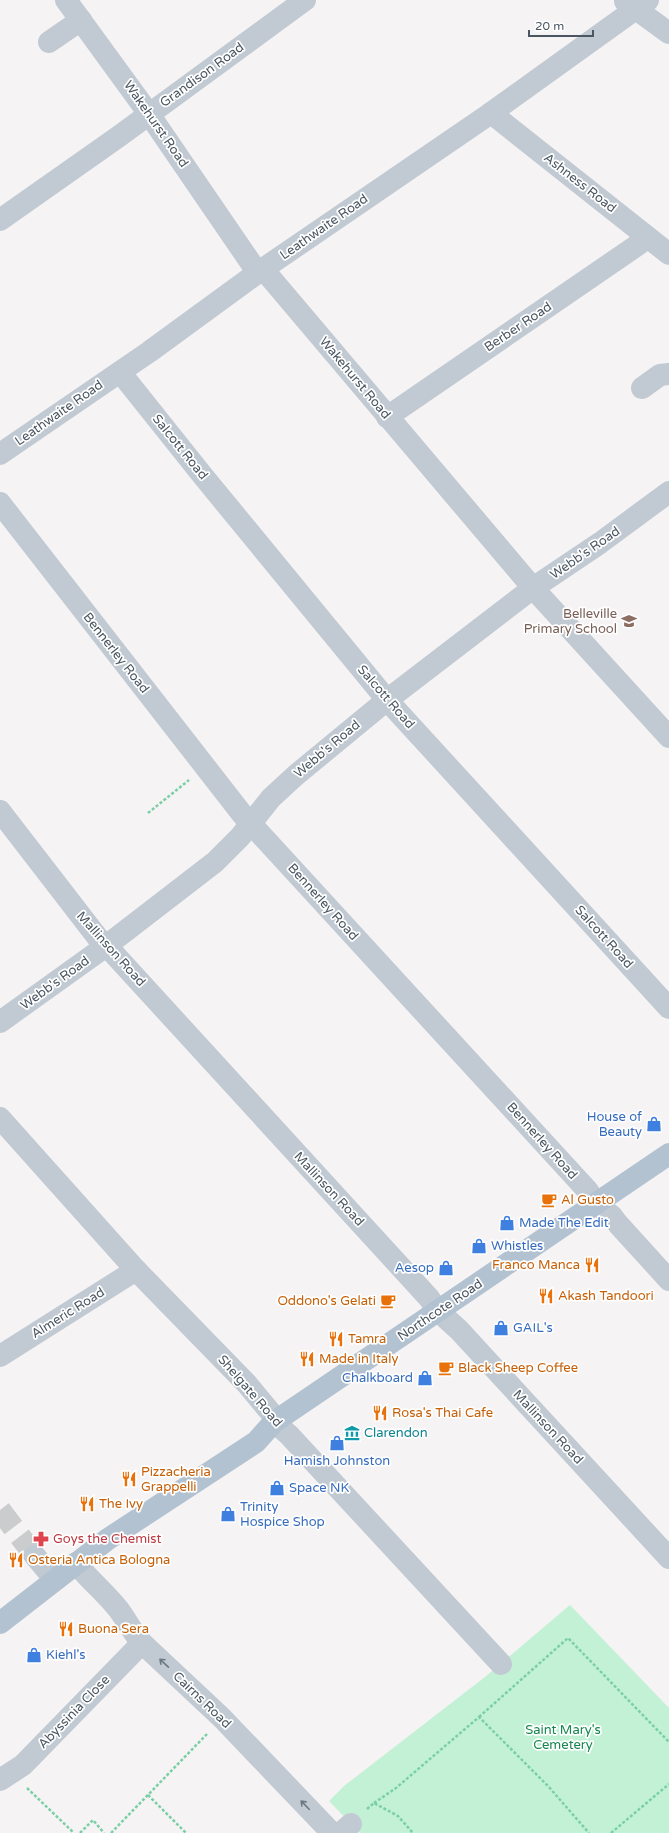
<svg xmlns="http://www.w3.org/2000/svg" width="669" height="1833" font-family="'Varela Round',sans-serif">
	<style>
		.green { fill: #c3f1d5 }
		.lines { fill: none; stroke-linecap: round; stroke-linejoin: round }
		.minor-tunnel { stroke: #caccce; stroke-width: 22; stroke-dasharray: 22 11; stroke-linecap: butt }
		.path { stroke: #7ad0a6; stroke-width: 2.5; stroke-dasharray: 3 2; stroke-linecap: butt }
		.minor { stroke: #c1cad2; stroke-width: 22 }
		.major { stroke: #b3c2d1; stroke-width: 22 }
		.oneway { stroke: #6e7983 }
		.labels { text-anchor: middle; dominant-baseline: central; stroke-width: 3.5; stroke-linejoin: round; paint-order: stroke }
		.street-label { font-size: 13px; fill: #4a5661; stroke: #fff }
		.education-label { font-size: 13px; fill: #785e54; stroke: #fff; text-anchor: end }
		.shop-label { font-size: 13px; fill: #366cbe; stroke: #fff; text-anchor: start }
		.food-label { font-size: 13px; fill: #c56008; stroke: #fff; text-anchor: start }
		.culture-label { font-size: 13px; fill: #0d838f; stroke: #fff; text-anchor: start }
		.health-label { font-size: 13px; fill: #be3a42; stroke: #fff; text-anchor: start }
		.park-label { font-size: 13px; fill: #17864f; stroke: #fff }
	</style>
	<rect width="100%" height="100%" fill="#f5f3f3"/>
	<polygon class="green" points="570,1605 669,1708 669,1833 360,1833 329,1801 344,1786 485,1677"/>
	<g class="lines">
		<polyline class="minor-tunnel" points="0,1510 35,1556"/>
		<g class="path">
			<polyline points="148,813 189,780"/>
			<polyline points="479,1717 568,1638 669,1742"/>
			<polyline points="27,1788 74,1833"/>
			<polyline points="148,1795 186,1833"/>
			<polyline points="374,1803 396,1788 479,1717 548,1786 589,1833"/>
			<polyline points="367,1809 374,1803 398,1816 413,1833"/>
			<polyline points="80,1833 93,1820 104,1833"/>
			<polyline points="111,1833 207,1734"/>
			<polyline points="611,1833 669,1784"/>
		</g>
		<g class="minor">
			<polyline points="66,0 149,114 253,266 269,276 533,588 669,737"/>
			<polyline points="625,1 669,33"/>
			<polyline points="49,42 81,20"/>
			<polyline points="491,113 669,254"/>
			<polyline points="0,220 118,137 305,0"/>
			<polyline points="120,372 203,476 387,700 669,1008"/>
			<polyline points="642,388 660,375 669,374"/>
			<polyline points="387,417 639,244 646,236"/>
			<polyline points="0,454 149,352 260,271 491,113 648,0"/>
			<polyline points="0,503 242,814 588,1191 596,1204 612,1216 618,1224 669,1280"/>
			<polyline points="0,811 98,938 115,955 429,1298 438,1311 459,1330 669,1558"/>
			<polyline points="0,1022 106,946 215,862 240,837 271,798 296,775 387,700 533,588 600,543 669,492"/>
			<polyline points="0,1118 136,1270 247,1384 271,1413 274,1422 289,1435 501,1664"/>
			<polyline points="0,1356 136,1270"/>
			<polyline points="35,1556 55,1580"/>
			<path d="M76,1563C89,1580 106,1593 119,1610C127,1621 133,1633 142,1643L222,1718L332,1833"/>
			<polyline points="0,1780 23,1765 142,1643"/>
			<polyline points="341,1833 351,1824"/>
		</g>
		<polyline class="major" points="0,1623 108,1539 256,1442 274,1422 669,1154"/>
	</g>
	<defs><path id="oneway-shaft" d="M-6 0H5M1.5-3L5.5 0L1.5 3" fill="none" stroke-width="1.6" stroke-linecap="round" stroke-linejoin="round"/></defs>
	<g class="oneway">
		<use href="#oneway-shaft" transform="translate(164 1663) rotate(-137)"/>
		<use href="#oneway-shaft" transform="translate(305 1805) rotate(-134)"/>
	</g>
	<defs>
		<symbol id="school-bare" viewBox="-9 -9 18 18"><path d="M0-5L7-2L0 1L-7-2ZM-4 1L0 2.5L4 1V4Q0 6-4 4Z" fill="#8d6e63" stroke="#fff" stroke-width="2.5" paint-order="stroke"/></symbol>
		<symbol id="shop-bare" viewBox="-9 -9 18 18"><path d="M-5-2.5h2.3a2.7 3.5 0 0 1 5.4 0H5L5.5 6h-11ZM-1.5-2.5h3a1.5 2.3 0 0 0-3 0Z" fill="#3f7fe0" stroke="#fff" stroke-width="2.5" paint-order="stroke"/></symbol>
		<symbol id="cafe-bare" viewBox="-9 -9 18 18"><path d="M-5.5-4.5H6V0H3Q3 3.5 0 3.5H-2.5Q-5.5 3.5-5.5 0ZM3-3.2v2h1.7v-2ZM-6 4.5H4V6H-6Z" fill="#e8710a" stroke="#fff" stroke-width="2.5" paint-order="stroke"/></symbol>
		<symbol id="restaurant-bare" viewBox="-9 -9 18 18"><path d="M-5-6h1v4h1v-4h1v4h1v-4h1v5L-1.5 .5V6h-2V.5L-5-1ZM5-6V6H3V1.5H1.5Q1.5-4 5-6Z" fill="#e8710a" stroke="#fff" stroke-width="2.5" paint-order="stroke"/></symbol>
		<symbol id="museum-bare" viewBox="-9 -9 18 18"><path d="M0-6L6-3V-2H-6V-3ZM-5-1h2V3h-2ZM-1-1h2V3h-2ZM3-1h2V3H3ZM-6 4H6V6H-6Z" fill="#0f9aa8" stroke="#fff" stroke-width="2.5" paint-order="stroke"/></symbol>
		<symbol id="pharmacy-bare" viewBox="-9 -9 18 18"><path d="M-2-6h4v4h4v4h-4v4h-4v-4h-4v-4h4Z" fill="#e0444e" stroke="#fff" stroke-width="2.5" paint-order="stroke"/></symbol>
	</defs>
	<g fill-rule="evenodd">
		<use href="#school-bare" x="618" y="610" width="22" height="22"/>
		<use href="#shop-bare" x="643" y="1113" width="22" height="22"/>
		<use href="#cafe-bare" x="538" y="1189" width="22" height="22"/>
		<use href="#shop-bare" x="496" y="1212" width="22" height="22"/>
		<use href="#shop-bare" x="468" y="1235" width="22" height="22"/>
		<use href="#restaurant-bare" x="581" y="1254" width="22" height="22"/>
		<use href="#shop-bare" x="435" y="1257" width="22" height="22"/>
		<use href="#restaurant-bare" x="535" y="1285" width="22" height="22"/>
		<use href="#cafe-bare" x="377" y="1290" width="22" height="22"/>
		<use href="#shop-bare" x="490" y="1317" width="22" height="22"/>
		<use href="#restaurant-bare" x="325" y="1328" width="22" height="22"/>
		<use href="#restaurant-bare" x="296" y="1348" width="22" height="22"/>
		<use href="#cafe-bare" x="435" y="1357" width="22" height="22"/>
		<use href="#shop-bare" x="414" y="1367" width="22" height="22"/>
		<use href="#restaurant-bare" x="369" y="1402" width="22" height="22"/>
		<use href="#museum-bare" x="341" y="1422" width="22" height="22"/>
		<use href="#shop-bare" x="326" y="1432" width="22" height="22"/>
		<use href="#restaurant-bare" x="118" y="1468" width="22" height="22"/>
		<use href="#shop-bare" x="266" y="1477" width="22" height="22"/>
		<use href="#restaurant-bare" x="76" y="1493" width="22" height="22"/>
		<use href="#shop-bare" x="217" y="1503" width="22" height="22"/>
		<use href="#pharmacy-bare" x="30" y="1528" width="22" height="22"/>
		<use href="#restaurant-bare" x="5" y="1549" width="22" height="22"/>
		<use href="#restaurant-bare" x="55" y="1618" width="22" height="22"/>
		<use href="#shop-bare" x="23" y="1644" width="22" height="22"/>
	</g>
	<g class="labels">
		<g class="street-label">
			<text transform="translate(202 75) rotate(-36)">Grandison Road</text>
			<text transform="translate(156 124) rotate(55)">Wakehurst Road</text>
			<text transform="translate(580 183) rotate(38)">Ashness Road</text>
			<text transform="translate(324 227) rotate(-35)">Leathwaite Road</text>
			<text transform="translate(518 327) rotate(-34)">Berber Road</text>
			<text transform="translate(355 378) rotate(50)">Wakehurst Road</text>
			<text transform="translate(59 413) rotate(-35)">Leathwaite Road</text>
			<text transform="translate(180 447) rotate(51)">Salcott Road</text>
			<text transform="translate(585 553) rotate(-35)">Webb's Road</text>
			<text transform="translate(116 653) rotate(52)">Bennerley Road</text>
			<text transform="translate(386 697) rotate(49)">Salcott Road</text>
			<text transform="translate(327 749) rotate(-40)">Webb's Road</text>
			<text transform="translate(323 902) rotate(48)">Bennerley Road</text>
			<text transform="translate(604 937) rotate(48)">Salcott Road</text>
			<text transform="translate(111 949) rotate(48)">Mallinson Road</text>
			<text transform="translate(55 983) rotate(-36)">Webb's Road</text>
			<text transform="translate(542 1141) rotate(48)">Bennerley Road</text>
			<text transform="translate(329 1189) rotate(47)">Mallinson Road</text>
			<text transform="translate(440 1310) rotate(-34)">Northcote Road</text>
			<text transform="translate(68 1313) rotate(-32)">Almeric Road</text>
			<text transform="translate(250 1391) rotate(49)">Shelgate Road</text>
			<text transform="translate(548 1427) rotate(47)">Mallinson Road</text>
			<text transform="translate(202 1700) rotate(44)">Cairns Road</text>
			<text transform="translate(74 1712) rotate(-46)">Abyssinia Close</text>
		</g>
		<g class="education-label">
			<text x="617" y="614">Belleville<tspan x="617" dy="15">Primary School</tspan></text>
		</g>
		<g class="shop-label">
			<text x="642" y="1117" text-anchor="end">House of<tspan x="642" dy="15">Beauty</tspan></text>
			<text x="519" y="1223">Made The Edit</text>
			<text x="491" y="1246">Whistles</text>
			<text x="434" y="1268" text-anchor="end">Aesop</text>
			<text x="513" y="1328">GAIL's</text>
			<text x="413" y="1378" text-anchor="end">Chalkboard</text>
			<text x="337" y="1461" text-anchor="middle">Hamish Johnston</text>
			<text x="289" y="1488">Space NK</text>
			<text x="240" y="1507">Trinity<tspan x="240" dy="15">Hospice Shop</tspan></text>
			<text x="46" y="1655">Kiehl's</text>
		</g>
		<g class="food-label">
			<text x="561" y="1200">Al Gusto</text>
			<text x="580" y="1265" text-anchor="end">Franco Manca</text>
			<text x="558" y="1296">Akash Tandoori</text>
			<text x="376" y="1301" text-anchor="end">Oddono's Gelati</text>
			<text x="348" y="1339">Tamra</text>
			<text x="319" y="1359">Made in Italy</text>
			<text x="458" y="1368">Black Sheep Coffee</text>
			<text x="392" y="1413">Rosa's Thai Cafe</text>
			<text x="141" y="1472">Pizzacheria<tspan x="141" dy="15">Grappelli</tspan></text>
			<text x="99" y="1504">The Ivy</text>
			<text x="28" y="1560">Osteria Antica Bologna</text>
			<text x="78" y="1629">Buona Sera</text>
		</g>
		<g class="culture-label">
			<text x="364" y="1433">Clarendon</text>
		</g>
		<g class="health-label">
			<text x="53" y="1539">Goys the Chemist</text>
		</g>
		<g class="park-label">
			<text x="563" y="1730">Saint Mary's<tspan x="563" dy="15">Cemetery</tspan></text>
		</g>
	</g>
	<path d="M529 30v6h64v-6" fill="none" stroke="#4a5661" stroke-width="2"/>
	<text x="535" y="30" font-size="12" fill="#4a5661" stroke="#ffffff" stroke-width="3" paint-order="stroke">20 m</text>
</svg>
